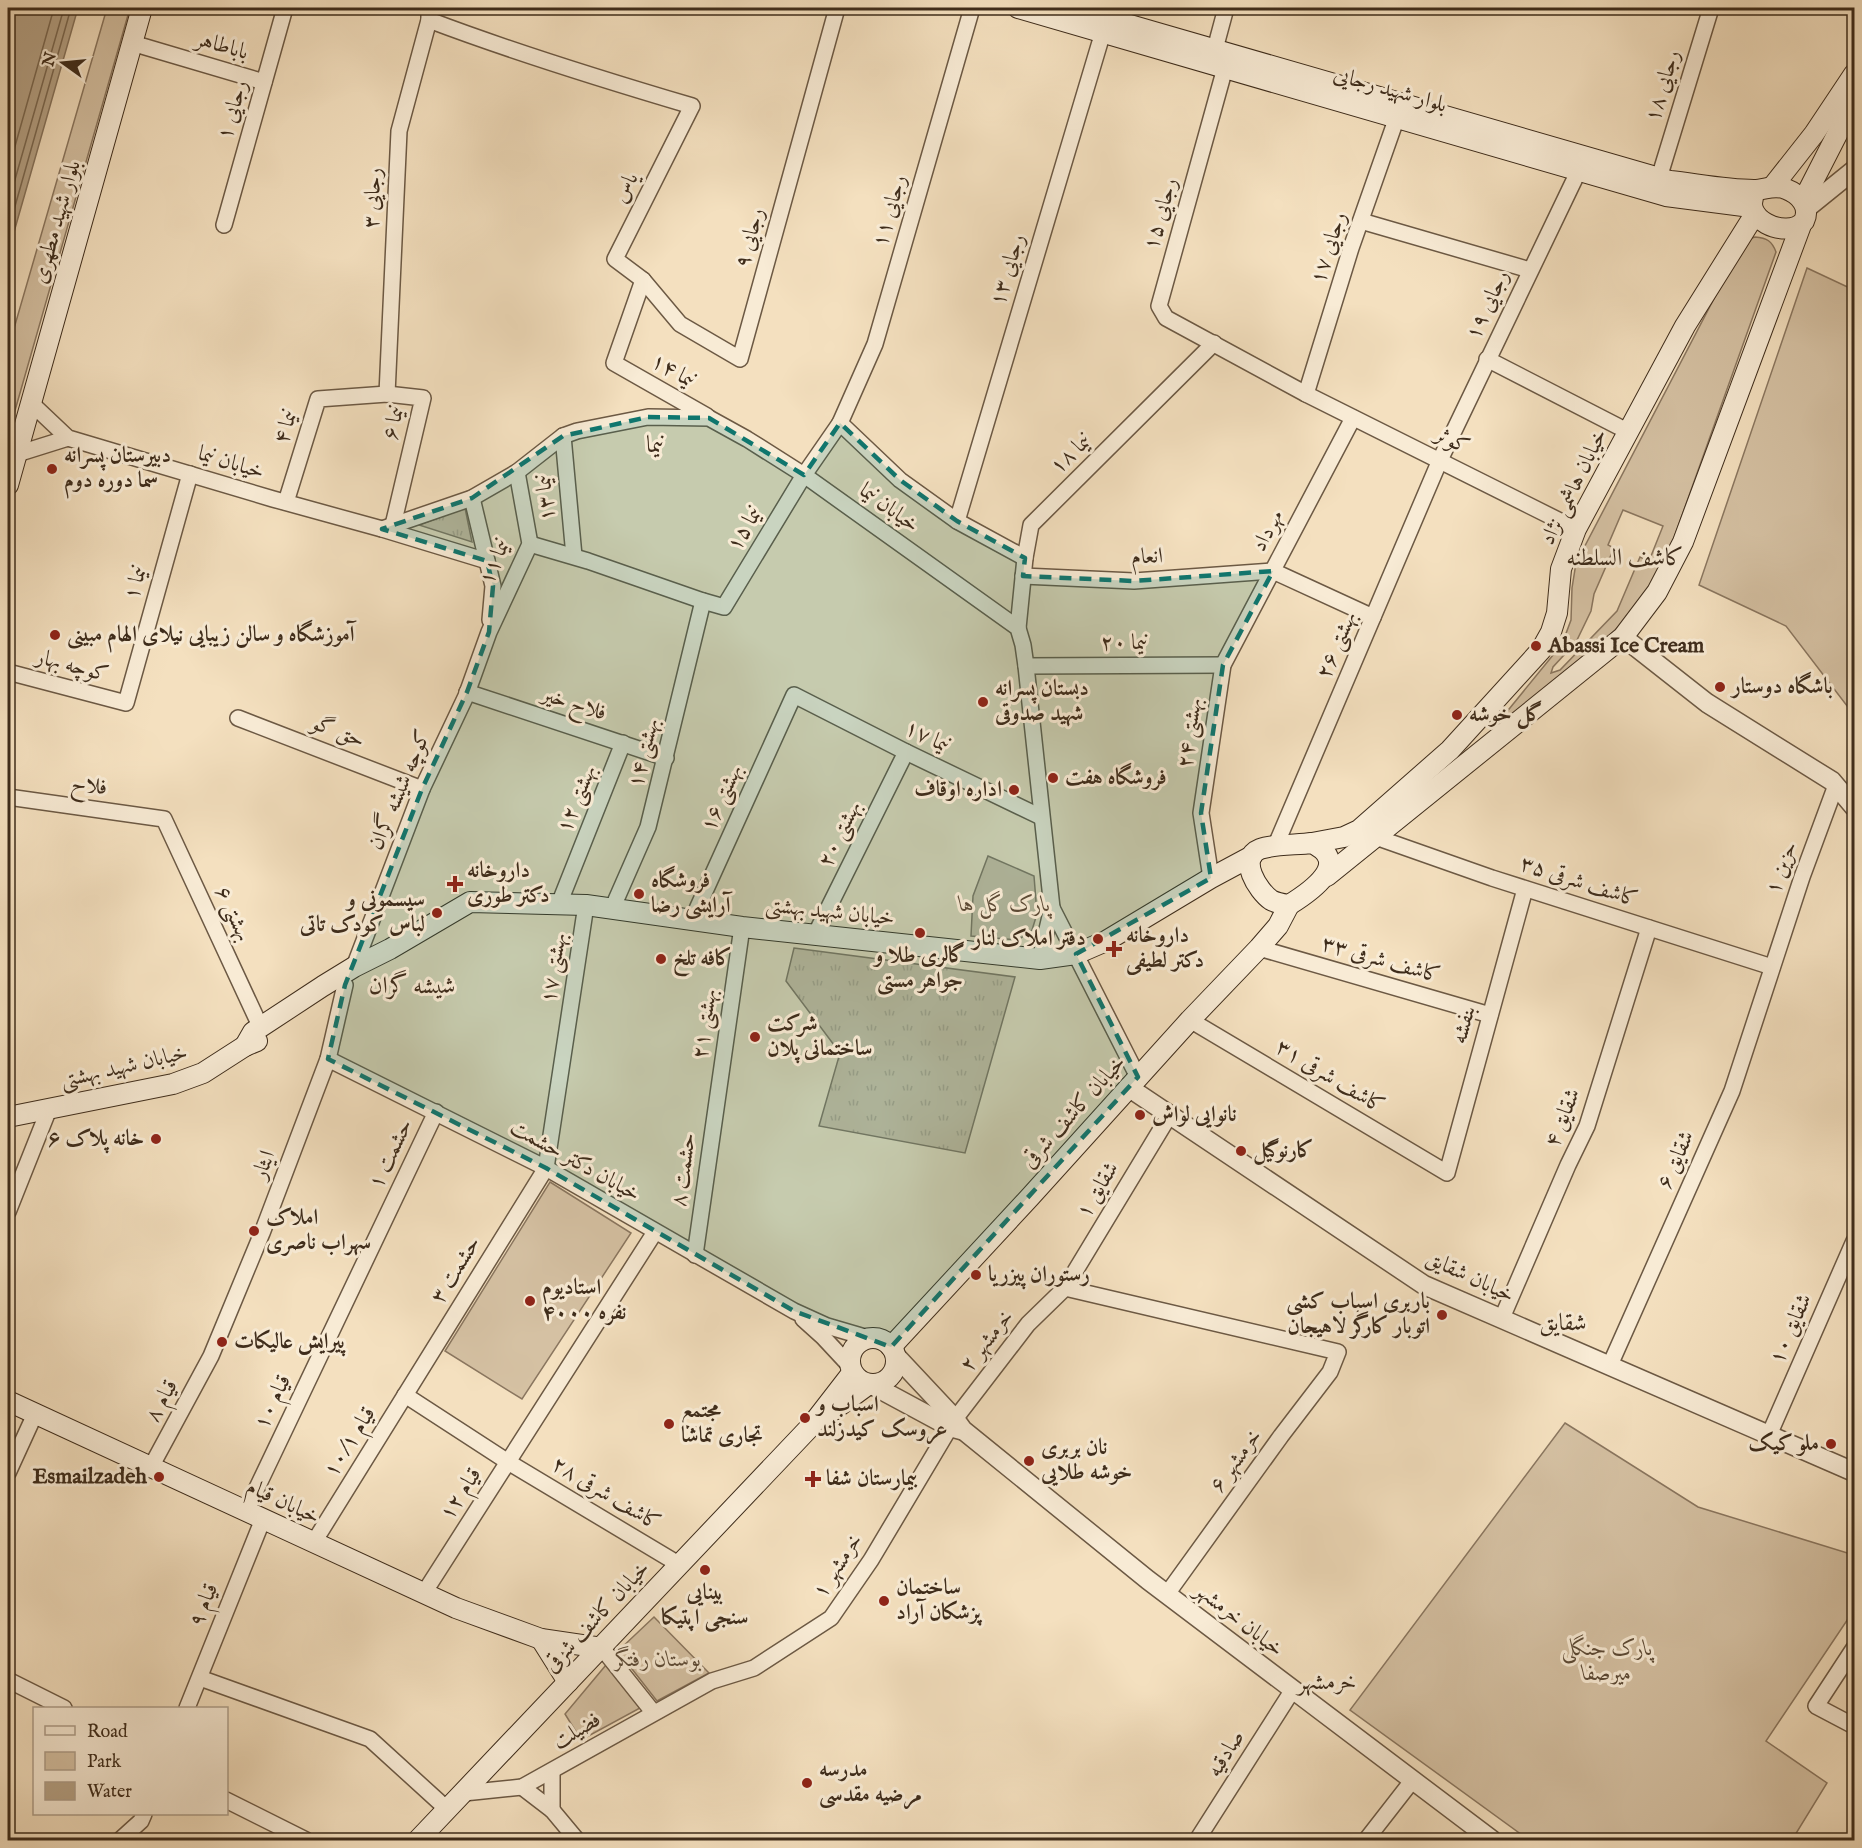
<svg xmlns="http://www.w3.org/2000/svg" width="1862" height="1848" font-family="'IM FELL English',Amiri,serif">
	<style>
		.grass { fill: url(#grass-tufts); stroke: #8a765f; stroke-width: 1.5 }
		.green { fill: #d5c1a3; stroke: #8a765f; stroke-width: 1.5; fill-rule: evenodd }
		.water { fill: #b6a387; stroke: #86735c; stroke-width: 1.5 }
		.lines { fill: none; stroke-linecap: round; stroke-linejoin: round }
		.shore { stroke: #7a6851; stroke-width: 1.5 }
		.minor-casing { stroke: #6c5944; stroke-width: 18 }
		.tertiary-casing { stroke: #6c5944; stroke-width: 21 }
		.secondary-casing { stroke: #3e2c1b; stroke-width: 22 }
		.minor { stroke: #f8ebd5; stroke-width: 15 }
		.tertiary { stroke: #f8ebd5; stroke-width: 18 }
		.secondary { stroke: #f8ebd5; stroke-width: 20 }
		.marked { fill: #0f766e; fill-opacity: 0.2; stroke: #0f766e; stroke-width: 4.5; stroke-dasharray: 12 8; stroke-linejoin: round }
		.poi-dot { fill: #8f2418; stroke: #f8ebd5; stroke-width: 2 }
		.labels { text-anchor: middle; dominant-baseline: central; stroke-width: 6; stroke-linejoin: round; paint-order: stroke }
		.street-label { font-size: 22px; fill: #3e2c1b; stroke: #f8ebd5 }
		.poi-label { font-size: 22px; font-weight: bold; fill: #3e2c1b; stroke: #f8ebd5; text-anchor: start }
		.park-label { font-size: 22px; font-style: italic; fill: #5c4a36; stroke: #f8ebd5 }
		.neighbourhood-label { font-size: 24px; fill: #3e2c1b; stroke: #f8ebd5 }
	</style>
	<defs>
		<pattern id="grass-tufts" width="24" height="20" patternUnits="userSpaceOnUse" patternTransform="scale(1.5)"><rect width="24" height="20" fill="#d5c1a3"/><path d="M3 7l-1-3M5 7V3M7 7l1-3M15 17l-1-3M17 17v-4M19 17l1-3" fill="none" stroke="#b8a68c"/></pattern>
	</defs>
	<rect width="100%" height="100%" fill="#f4e0bf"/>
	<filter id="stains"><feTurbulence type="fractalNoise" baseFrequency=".00333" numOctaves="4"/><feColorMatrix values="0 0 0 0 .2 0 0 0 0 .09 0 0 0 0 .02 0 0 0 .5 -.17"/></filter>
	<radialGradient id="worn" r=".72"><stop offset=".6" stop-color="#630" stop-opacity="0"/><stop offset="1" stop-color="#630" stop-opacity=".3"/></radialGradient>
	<g class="grass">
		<polygon points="465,508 472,542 419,525"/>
		<polygon points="794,948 1015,977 965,1153 819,1126 840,1053 786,981"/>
	</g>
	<g class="green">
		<polygon points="107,8 130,8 8,435 8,349"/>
		<path d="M1755,237C1767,238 1772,241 1776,252L1670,549C1665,560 1661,572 1655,582C1621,638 1543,689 1492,730L1562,644L1571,620L1572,588L1576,563L1742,245L1746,240ZM1623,510L1663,526L1649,561L1640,557L1617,611L1560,670L1551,673L1553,667L1576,642L1591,611L1594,594L1614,548L1608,545Z"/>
		<polygon points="1807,268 1854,290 1854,715 1786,626 1699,585"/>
		<polygon points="988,856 1034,876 1037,914 1032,930 1018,940 971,936 973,896"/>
		<polygon points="550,1182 631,1233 522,1399 445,1351"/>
		<polygon points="1565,1423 1698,1507 1854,1555 1854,1610 1766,1741 1827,1783 1792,1840 1529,1840 1350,1710"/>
		<polygon points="654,1617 709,1673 657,1701 618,1651"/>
		<polygon points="606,1665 640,1708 581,1740 565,1714"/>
	</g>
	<polygon class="water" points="8,8 78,8 8,253"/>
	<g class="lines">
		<g class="shore">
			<polyline points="8,171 54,8"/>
			<polyline points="8,204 64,8"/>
			<polyline points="8,231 71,8"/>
		</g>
		<defs>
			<g id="minor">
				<path d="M429,20C516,53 604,80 692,106L615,259L643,280L680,324L740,359L837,8"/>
				<polyline points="132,43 264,82"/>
				<polyline points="1215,49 1226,8"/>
				<polyline points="1225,68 1159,306 1166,318 1306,394 1576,529"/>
				<polyline points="1659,178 1711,8"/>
				<polyline points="1361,221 1530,270"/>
				<polyline points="224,225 285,8"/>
				<polyline points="643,280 614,363 707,416"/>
				<polyline points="1487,359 1627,431"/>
				<polyline points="387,394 399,131 429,20 429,8"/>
				<polyline points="1306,394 1351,248 1397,117"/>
				<polyline points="31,403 68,438 273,499 382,529 487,561"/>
				<polyline points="840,423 900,480 957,521 1025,558"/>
				<polyline points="563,436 574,556"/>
				<polyline points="17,454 68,438"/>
				<polyline points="472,498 493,586 490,620"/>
				<polyline points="286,502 318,399 387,394 423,398 393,525"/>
				<polyline points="957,521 1103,32"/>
				<polyline points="382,529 472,498 517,472 563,436 577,431 648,417 709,418 747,439 804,475 1018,628 1023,645 1026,666 1052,908 1040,959"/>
				<polyline points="530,544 588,561 703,601 724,607 804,475 840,423 875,344 972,8"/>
				<polyline points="1023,576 1134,581 1273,571 1373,617"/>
				<polyline points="1018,628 1025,558 1031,525 1214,343"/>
				<polyline points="1026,666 1223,665"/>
				<polyline points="8,672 126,703 190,474"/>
				<polyline points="467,692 666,758"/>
				<polyline points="238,718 422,789"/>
				<polyline points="8,797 164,819 261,1028"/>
				<polyline points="1367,834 1492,878 1772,967"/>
				<polyline points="1275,847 1440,460 1579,170"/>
				<polyline points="1211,878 1201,813 1223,665 1353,418"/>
				<polyline points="559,904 623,743"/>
				<polyline points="1052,908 1138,1077"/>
				<polyline points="612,909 648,827 703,601"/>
				<polyline points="692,920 794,695 906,752 1041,817"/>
				<polyline points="815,935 906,752"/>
				<polyline points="1259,948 1490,1015"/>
				<polyline points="354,967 422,789 466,696 489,632 530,544 517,472"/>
				<polyline points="1190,1020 1447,1173 1525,889"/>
				<polyline points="328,1059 546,1168 794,1311 827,1326 868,1338"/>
				<polyline points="8,1212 49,1109"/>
				<polyline points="695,1255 742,927"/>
				<polyline points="1065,1288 1338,1352 1330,1372 1281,1436 1167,1594"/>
				<polyline points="1502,1318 1568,1165 1587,1126 1649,928"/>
				<polyline points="803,1319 823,1337 850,1366"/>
				<polyline points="1610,1365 1732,1091 1802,877 1836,785"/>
				<polyline points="405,1395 508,1462 680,1565"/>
				<polyline points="1769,1435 1854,1241"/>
				<polyline points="151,1467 211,1356 262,1233 328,1059 345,985"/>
				<polyline points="8,1473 35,1414"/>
				<polyline points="246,1511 436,1112"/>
				<polyline points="314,1542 546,1168 586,905"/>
				<polyline points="424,1593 655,1232"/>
				<polyline points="602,1648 653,1712"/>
				<polyline points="1854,1648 1816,1706 1854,1726"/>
				<polyline points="200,1678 370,1739 448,1810"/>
				<polyline points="8,1680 64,1708"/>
				<polyline points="187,1708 263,1519"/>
				<polyline points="552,1772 552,1810"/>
				<polyline points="522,1787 552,1810 577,1840"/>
				<polyline points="464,1793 522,1787 712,1681 754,1668 831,1618 871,1560 955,1419 1028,1324 1065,1288 1169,1116"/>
				<polyline points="226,1800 306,1840"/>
				<polyline points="120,1840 141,1821 144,1814"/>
				<polyline points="1197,1840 1292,1691"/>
				<polyline points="1366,1840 1412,1781"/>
			</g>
			<g id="tertiary">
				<polyline points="1807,208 1854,170"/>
				<polyline points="1623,637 1707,703 1832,781 1854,807"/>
				<polyline points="1128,1087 1424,1285 1854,1472"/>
				<polyline points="895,1355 955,1419 963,1430 1148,1580 1492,1840"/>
				<polyline points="872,1385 950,1427 961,1430"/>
			</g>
			<g id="secondary">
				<polyline points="1018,8 1666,196 1751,207"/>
				<path d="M1071,8L1670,181C1697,184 1726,190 1754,190C1765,190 1774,184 1786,189C1799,194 1811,206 1804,221C1787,241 1736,218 1757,190"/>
				<polyline points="1773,186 1814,134 1854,74"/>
				<polyline points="1803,201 1847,115 1854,94"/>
				<polyline points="8,485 142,8"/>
				<polyline points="1312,843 1344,837 1359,830 1450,750 1541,650 1551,632 1557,613 1561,569 1576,529 1685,326 1755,214"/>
				<path d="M1312,843C1353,863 1310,892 1289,905C1283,904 1276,903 1271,900C1258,891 1237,858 1260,849C1273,844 1297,845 1312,843Z"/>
				<polyline points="1327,876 1623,637 1657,592 1683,542 1801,225"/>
				<polyline points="245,1046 253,1032 323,986 354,967 390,949 470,902 586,905 742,927 1040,959 1076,954 1106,941 1211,878 1252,856"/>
				<polyline points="8,1117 173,1084 203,1073 245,1046 257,1041"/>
				<circle cx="873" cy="1361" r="23"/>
				<polyline points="891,1347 1030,1197 1190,1020 1259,948 1278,926 1289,905"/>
				<polyline points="8,1401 456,1608 541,1639 602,1648"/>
				<polyline points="828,1414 869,1384"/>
				<polyline points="541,1639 568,1682"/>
				<polyline points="418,1840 811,1426 852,1373"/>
			</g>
		</defs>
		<use href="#minor" class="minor-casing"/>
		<use href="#tertiary" class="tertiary-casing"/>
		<use href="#secondary" class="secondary-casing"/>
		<use href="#minor" class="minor"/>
		<use href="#tertiary" class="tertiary"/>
		<use href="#secondary" class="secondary"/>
	</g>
	<path class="marked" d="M648,417L709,418L804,475L840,423L900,480L957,521L1025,558L1023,576L1134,581L1273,571L1223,665L1201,813L1211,878L1076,954L1138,1077L891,1347L794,1311L546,1168L328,1059L345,985L422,789L467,692L489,632L493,586L487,561L382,529L472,498L563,436Z"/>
	<g class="poi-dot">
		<circle cx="52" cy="469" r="6"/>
		<circle cx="55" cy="635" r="6"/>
		<circle cx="1536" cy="646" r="6"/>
		<circle cx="1720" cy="687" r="6"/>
		<circle cx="983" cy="702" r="6"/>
		<circle cx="1457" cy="715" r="6"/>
		<circle cx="1053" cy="778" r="6"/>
		<circle cx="1014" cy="790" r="6"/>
		<path d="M452 875h6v6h6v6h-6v6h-6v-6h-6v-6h6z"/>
		<circle cx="639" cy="894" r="6"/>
		<circle cx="437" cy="913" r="6"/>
		<circle cx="920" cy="933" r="6"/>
		<circle cx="1098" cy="939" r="6"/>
		<path d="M1111 940h6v6h6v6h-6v6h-6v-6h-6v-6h6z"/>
		<circle cx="661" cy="959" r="6"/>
		<circle cx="755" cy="1037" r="6"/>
		<circle cx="1140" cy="1115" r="6"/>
		<circle cx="156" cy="1139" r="6"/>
		<circle cx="1241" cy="1151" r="6"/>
		<circle cx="254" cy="1231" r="6"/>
		<circle cx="976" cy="1275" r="6"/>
		<circle cx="530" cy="1301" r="6"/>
		<circle cx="1442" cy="1315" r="6"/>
		<circle cx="222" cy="1342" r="6"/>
		<circle cx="805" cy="1418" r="6"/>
		<circle cx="669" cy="1424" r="6"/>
		<circle cx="1831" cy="1444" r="6"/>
		<circle cx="1029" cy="1461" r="6"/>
		<circle cx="159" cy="1477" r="6"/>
		<path d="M810 1470h6v6h6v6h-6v6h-6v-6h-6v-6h6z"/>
		<circle cx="705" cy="1570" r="6"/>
		<circle cx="884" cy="1601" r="6"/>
		<circle cx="807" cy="1783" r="6"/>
	</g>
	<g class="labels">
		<g class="street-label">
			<text transform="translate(222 46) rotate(16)">باباطاهر</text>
			<text transform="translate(1663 86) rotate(-73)">رجایی ۱۸</text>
			<text transform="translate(1390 90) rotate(16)">بلوار شهید رجایی</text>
			<text transform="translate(233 110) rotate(-74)">رجایی ۱</text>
			<text transform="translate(626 188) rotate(-63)">یاس</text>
			<text transform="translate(373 198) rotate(-87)">رجایی ۳</text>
			<text transform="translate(890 211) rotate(-74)">رجایی ۱۱</text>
			<text transform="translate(1161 214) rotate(-74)">رجایی ۱۵</text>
			<text transform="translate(57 222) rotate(-74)">بلوار شهید مطهری</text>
			<text transform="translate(750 238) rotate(-75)">رجایی ۹</text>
			<text transform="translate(1329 248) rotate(-72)">رجایی ۱۷</text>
			<text transform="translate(1008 270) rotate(-73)">رجایی ۱۳</text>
			<text transform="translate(1488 305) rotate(-65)">رجایی ۱۹</text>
			<text transform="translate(673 371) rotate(30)">نیما ۱۴</text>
			<text transform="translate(394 423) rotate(-77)">نیما ۶</text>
			<text transform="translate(286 427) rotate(-73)">نیما ۴</text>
			<text transform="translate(1452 441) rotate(26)">کوثر</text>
			<text transform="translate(1071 454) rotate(-43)">نیما ۱۸</text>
			<text transform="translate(231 463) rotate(17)">خیابان نیما</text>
			<text transform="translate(1574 487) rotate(-64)">خیابان هاشمی نژاد</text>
			<text transform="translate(546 498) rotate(-95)">نیما ۱۳</text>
			<text transform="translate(889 508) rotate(36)">خیابان نیما</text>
			<text transform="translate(745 529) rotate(-59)">نیما ۱۵</text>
			<text transform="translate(1268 531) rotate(-62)">مهرداد</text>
			<text transform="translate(1147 557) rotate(-3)">انعام</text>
			<text transform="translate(495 562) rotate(-67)">نیما ۱۱</text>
			<text transform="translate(136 583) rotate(-74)">نیما ۱</text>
			<text x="1124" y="643">نیما ۲۰</text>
			<text transform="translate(1337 645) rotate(-67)">بهشتی ۲۶</text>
			<text transform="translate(72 666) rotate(15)">کوچه بهار</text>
			<text transform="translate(574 704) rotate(18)">فلاح خیر</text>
			<text transform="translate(338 732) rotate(21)">حق گو</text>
			<text transform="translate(1190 733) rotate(-82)">بهشتی ۲۴</text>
			<text transform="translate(927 737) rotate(26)">نیما ۱۷</text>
			<text transform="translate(644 753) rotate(-76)">بهشتی ۱۴</text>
			<text transform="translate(89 786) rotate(8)">فلاح</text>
			<text transform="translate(400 790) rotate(-67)">کوچه شیشه گران</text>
			<text transform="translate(722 798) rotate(-66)">بهشتی ۱۶</text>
			<text transform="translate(577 799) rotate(-68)">بهشتی ۱۲</text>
			<text transform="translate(840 834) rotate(-64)">بهشتی ۲۰</text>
			<text transform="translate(1782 868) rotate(-70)">حزین ۱</text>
			<text transform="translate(1579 882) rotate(18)">کاشف شرقی ۳۵</text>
			<text transform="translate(830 912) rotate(6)">خیابان شهید بهشتی</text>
			<text transform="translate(233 914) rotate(65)">بهشتی ۶</text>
			<text transform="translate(1381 960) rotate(16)">کاشف شرقی ۳۳</text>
			<text transform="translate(554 968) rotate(-81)">بهشتی ۱۷</text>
			<text transform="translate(705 1024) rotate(-82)">بهشتی ۲۱</text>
			<text transform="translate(1464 1025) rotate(-75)">بنفشه</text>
			<text transform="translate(124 1067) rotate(-13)">خیابان شهید بهشتی</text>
			<text transform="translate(1330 1077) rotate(31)">کاشف شرقی ۳۱</text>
			<text transform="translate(1074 1112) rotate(-48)">خیابان کاشف شرقی</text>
			<text transform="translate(1563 1118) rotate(-68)">شقایق ۴</text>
			<text transform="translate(391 1154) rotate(-64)">حشمت ۱</text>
			<text transform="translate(1676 1160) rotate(-66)">شقایق ۶</text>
			<text transform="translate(575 1161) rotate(29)">خیابان دکتر حشمت</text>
			<text transform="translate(264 1165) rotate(-69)">ایثار</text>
			<text transform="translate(684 1170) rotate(-82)">حشمت ۸</text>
			<text transform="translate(1098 1190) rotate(-59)">شقایق ۱</text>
			<text transform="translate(456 1270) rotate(-58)">حشمت ۳</text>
			<text transform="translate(1470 1277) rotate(25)">خیابان شقایق</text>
			<text transform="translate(1791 1329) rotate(-66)">شقایق ۱۰</text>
			<text transform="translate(987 1341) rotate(-52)">خرمشهر ۲</text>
			<text transform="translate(162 1401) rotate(-62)">قیام ۸</text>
			<text transform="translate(273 1402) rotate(-64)">قیام ۱۰</text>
			<text transform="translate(350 1442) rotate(-58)">قیام ۱۰/۱</text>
			<text transform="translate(1236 1461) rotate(-54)">خرمشهر ۶</text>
			<text transform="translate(461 1494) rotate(-57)">قیام ۱۲</text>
			<text transform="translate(606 1494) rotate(31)">کاشف شرقی ۲۸</text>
			<text transform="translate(283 1502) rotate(25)">خیابان قیام</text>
			<text transform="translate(838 1566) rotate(-57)">خرمشهر ۱</text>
			<text transform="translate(204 1605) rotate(-68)">قیام ۹</text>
			<text transform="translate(597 1617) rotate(-47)">خیابان کاشف شرقی</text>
			<text transform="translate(1239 1620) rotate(38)">خیابان خرمشهر</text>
			<text transform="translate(577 1731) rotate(-31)">فضیلت</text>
			<text transform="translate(1226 1754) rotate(-58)">صادقیه</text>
		</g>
		<g class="poi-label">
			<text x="64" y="456">دبیرستان پسرانه<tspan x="64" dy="25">سما دوره دوم</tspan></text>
			<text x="67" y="635">آموزشگاه و سالن زیبایی نیلای الهام مبینی</text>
			<text x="1548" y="646">Abassi Ice Cream</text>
			<text x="1732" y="687">باشگاه دوستار</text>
			<text x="995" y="689">دبستان پسرانه<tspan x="995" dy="25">شهید صدوقی</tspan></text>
			<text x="1469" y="715">گل خوشه</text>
			<text x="1065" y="778">فروشگاه هفت</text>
			<text x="1002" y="790" text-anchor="end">اداره اوقاف</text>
			<text x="467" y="871">داروخانه<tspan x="467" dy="25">دکتر طوری</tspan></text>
			<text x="651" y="881">فروشگاه<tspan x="651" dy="25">آرایشی رضا</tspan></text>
			<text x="425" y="900" text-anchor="end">سیسمونی و<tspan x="425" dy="25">لباس کودک تاتی</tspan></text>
			<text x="1126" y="936">داروخانه<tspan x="1126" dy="25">دکتر لطیفی</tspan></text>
			<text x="1086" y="939" text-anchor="end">دفتر املاک لنار</text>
			<text x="920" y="956" text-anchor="middle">گالری طلا و<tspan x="920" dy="25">جواهر مستی</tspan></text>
			<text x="673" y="959">کافه تلخ</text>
			<text x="767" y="1024">شرکت<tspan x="767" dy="25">ساختمانی پلان</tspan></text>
			<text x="1152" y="1115">نانوایی لواش</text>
			<text x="144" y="1139" text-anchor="end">خانه پلاک ۶</text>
			<text x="1253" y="1151">کارنوگیل</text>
			<text x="266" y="1218">املاک<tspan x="266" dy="25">سهراب ناصری</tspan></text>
			<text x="988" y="1275">رستوران پیزریا</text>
			<text x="542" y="1288">استادیوم<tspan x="542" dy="25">۴۰۰۰ نفره</tspan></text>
			<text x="1430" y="1302" text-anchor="end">باربری اسباب کشی<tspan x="1430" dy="25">اتوبار کارگر لاهیجان</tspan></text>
			<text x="234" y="1342">پیرایش عالیکات</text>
			<text x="817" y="1405">اسباب و<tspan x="817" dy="25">عروسک کیدزلند</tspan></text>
			<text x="681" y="1411">مجتمع<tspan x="681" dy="25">تجاری تماشا</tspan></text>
			<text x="1819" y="1444" text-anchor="end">ملو کیک</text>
			<text x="1041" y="1448">نان بربری<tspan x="1041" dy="25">خوشه طلایی</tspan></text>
			<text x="147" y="1477" text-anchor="end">Esmailzadeh</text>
			<text x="826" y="1479">بیمارستان شفا</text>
			<text x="896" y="1588">ساختمان<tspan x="896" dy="25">پزشکان آراد</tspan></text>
			<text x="705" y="1593" text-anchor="middle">بینایی<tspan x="705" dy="25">سنجی اپتیکا</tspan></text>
			<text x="819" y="1770">مدرسه<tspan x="819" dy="25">مرضیه مقدسی</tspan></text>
		</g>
		<g class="park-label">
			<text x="1005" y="905">پارک گل ها</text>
			<text x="1607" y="1649">پارک جنگلی<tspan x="1607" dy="25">میرصفا</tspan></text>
			<text x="658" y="1660">بوستان رفتگر</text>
		</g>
		<g class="neighbourhood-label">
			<text x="655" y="445">نیما</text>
			<text x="1625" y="558">کاشف السلطنه</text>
			<text x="412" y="986">شیشه گران</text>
			<text x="1563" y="1323">شقایق</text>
			<text x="1327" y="1682">خرمشهر</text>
		</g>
	</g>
	<rect width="1862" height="1848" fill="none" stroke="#f4e0bf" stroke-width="30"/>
	<rect x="9" y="9" width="1844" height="1830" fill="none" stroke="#3e2c1b" stroke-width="3"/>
	<rect x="15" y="15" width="1832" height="1818" fill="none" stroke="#3e2c1b" stroke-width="1.5"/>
	<rect x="33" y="1707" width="195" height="108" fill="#f8ebd5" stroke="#ae9f8b" stroke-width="1.5"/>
	<rect x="45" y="1726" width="30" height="9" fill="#f8ebd5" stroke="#ae9f8b" stroke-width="1.5"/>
	<text x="87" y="1737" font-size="18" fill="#3e2c1b">Road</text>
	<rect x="45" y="1752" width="30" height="18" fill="#d5c1a3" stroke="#ae9f8b" stroke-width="1.5"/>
	<text x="87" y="1767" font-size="18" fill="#3e2c1b">Park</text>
	<rect x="45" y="1782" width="30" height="18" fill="#b6a387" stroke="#ae9f8b" stroke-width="1.5"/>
	<text x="87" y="1797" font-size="18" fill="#3e2c1b">Water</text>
	<g transform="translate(63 63) rotate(285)" stroke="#f8ebd5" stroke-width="4.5" paint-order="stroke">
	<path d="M0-4.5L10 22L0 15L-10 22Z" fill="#3e2c1b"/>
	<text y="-9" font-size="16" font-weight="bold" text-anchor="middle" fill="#3e2c1b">N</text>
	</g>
	<rect width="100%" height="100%" filter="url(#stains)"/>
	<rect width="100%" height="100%" fill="url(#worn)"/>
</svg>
